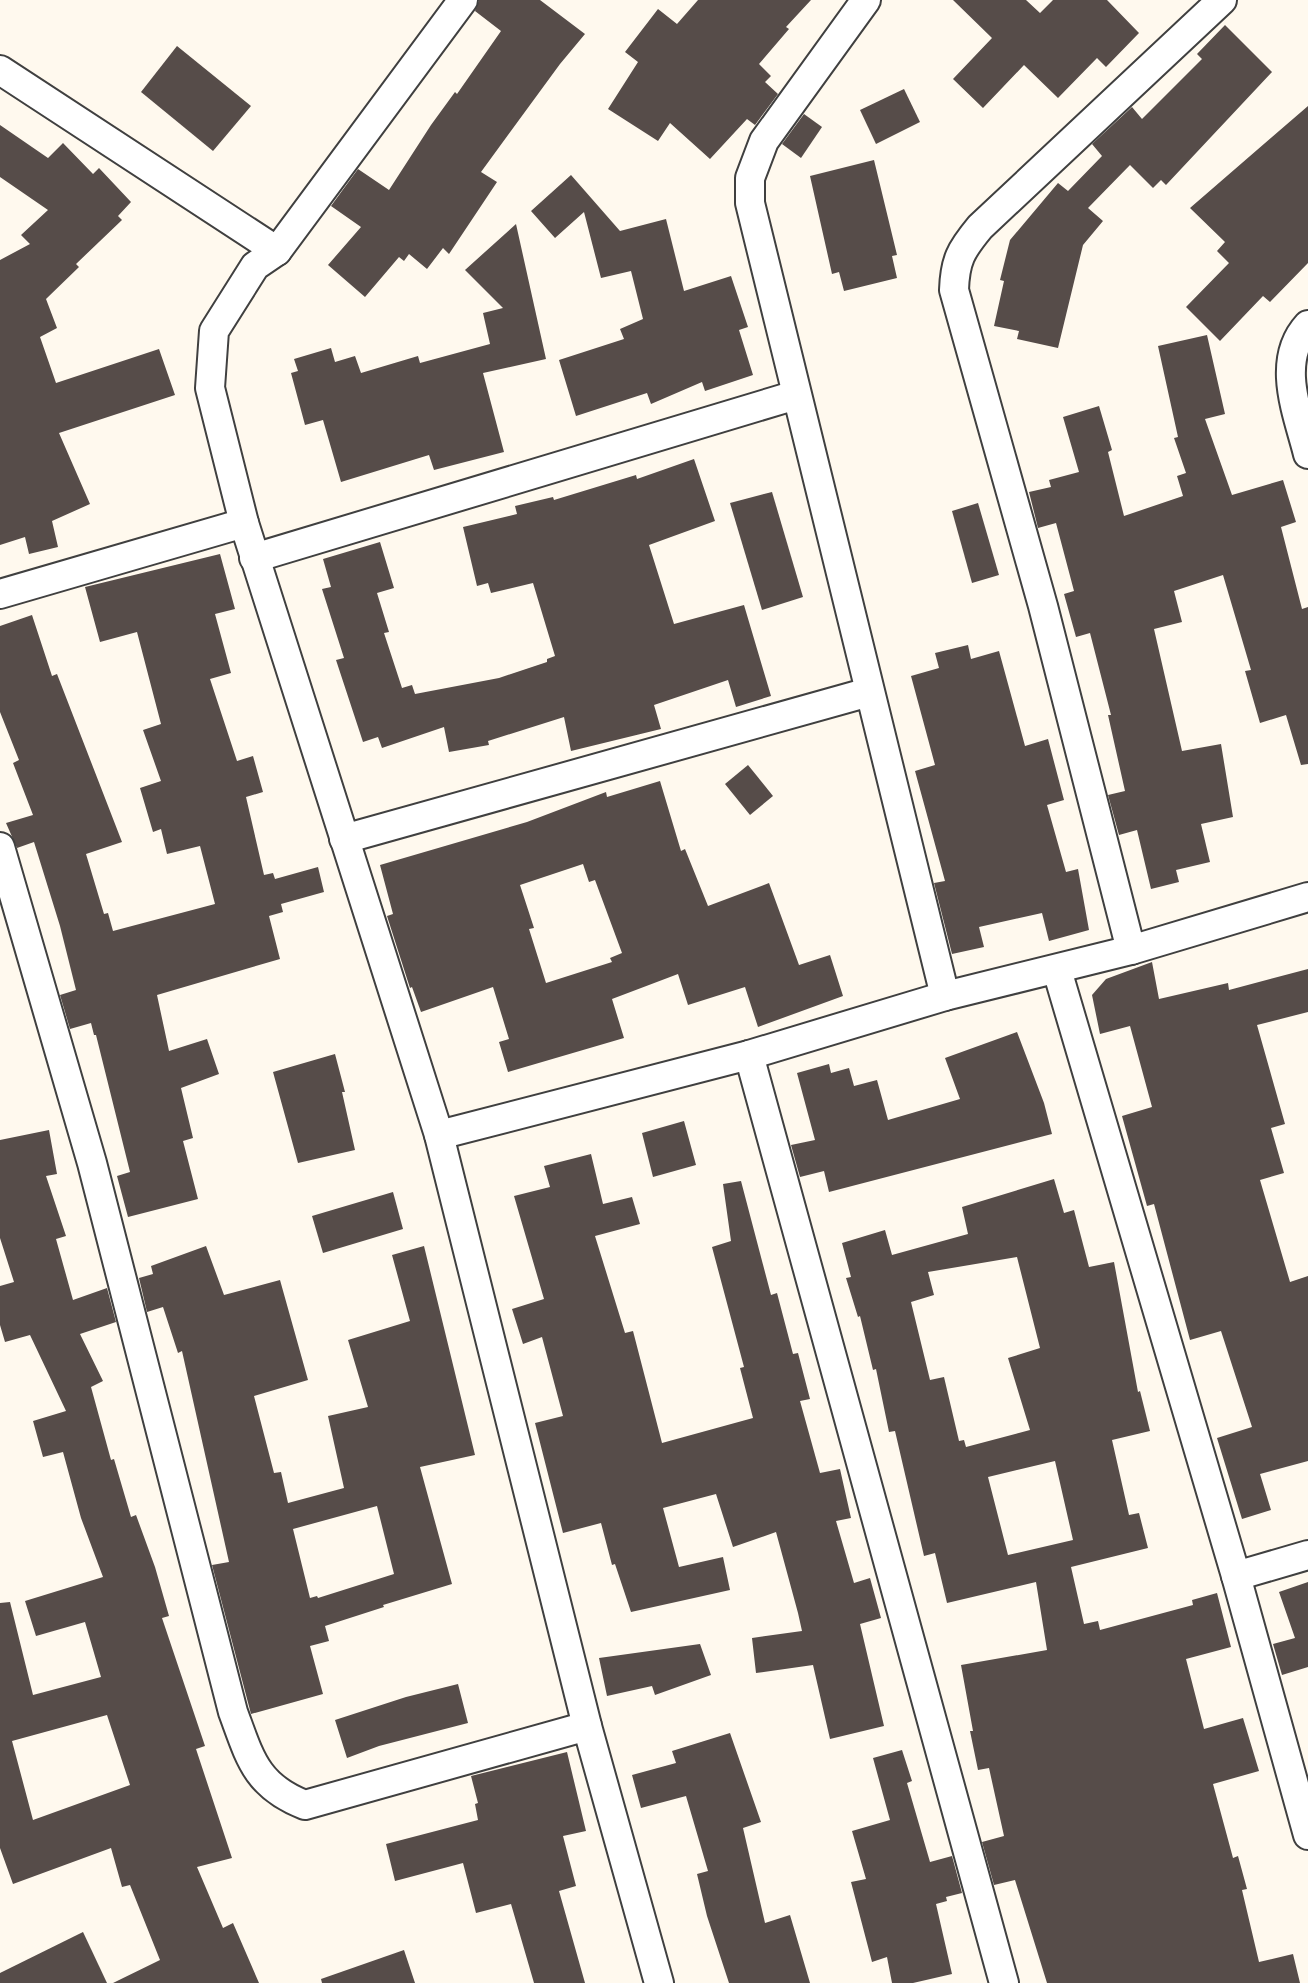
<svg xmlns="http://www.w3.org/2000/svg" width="1308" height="1983" font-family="Merriweather,serif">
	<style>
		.building { fill: #564c49; fill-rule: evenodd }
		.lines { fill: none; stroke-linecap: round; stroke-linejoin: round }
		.minor-casing { stroke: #404040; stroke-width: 32 }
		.minor { stroke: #fff; stroke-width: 28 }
	</style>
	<rect width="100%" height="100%" fill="#fff9ee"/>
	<g class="building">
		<polygon points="479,0 540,0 585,34 560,64 481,172 497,182 449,254 443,248 427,269 409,254 404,261 399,257 365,297 328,265 361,227 331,206 358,169 389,190 431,125 455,92 457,94 501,31 475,11"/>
		<polygon points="698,0 811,0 786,27 789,29 759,64 771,76 765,82 778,94 755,125 747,119 710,159 670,123 658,141 608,109 638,62 625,52 658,9 677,24"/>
		<polygon points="953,0 1026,0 1040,13 1053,0 1107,0 1139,33 1106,67 1097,58 1058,98 1024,65 983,108 953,79 992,38"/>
		<polygon points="1225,25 1272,72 1166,185 1161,180 1153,188 1130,165 1088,208 1103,221 1083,245 1058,348 1017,339 1019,331 994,326 1004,281 1000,280 1010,240 1058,183 1068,191 1102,156 1092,144 1132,107 1142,119 1202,59 1197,54"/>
		<polygon points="177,46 251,106 213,151 141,92"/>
		<polygon points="904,89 920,122 876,144 860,110"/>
		<polygon points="1308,106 1308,263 1270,302 1263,296 1220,341 1186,307 1229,263 1217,251 1225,242 1190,208"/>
		<polygon points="804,114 822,127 801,158 782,144"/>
		<polygon points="0,125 48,158 63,143 93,174 99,168 131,202 118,216 122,220 76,264 79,267 46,299 57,328 40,337 56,383 159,349 175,395 59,433 90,504 52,521 58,547 29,554 25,537 0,545 0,260 30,244 21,235 48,210 0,177"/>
		<polygon points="874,160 897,255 892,256 897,278 844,291 839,272 832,274 810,176"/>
		<polygon points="571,175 620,231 666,219 684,291 731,276 748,327 739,330 753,375 705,391 702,382 651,404 647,393 576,416 559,360 624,339 620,329 643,319 631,271 601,278 584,212 555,238 531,211"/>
		<polygon points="516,224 546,359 483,373 504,452 434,470 429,455 341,482 323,420 305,425 291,373 298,371 294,359 331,348 335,362 355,356 361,373 418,356 420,363 490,344 483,313 503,308 465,270"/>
		<polygon points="1207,335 1225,414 1205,419 1232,495 1283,480 1296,522 1281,527 1302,609 1308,607 1308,764 1301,765 1286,715 1260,723 1245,671 1251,670 1223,575 1174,591 1182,622 1154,629 1182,751 1221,744 1233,817 1201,824 1210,862 1176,870 1179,882 1151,889 1137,830 1119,835 1108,795 1125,791 1108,715 1111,715 1090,633 1076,637 1064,594 1074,591 1056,523 1038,528 1029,492 1051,487 1049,480 1079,472 1063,417 1099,406 1112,450 1108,452 1124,516 1183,496 1177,476 1186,473 1174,438 1178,437 1158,346"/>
		<polygon points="694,459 715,521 649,545 674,624 744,605 771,696 736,707 728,680 654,705 661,729 571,751 564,717 488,741 489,745 449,752 444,727 382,748 378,737 363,742 336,660 344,658 322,589 331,587 323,559 380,542 394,588 377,593 389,632 384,633 402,688 412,685 415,694 499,678 547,662 547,659 555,656 533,583 491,593 488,583 477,586 463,527 517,514 515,506 553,497 554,500 636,475 637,479"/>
		<polygon points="772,492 803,597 762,610 730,503"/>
		<polygon points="978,503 999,575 972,583 952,511"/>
		<polygon points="220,554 235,609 215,614 231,673 210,679 237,761 253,756 263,792 246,797 264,875 273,873 275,879 318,867 324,892 281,904 283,912 269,916 280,959 157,995 169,1051 207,1039 219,1074 181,1088 193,1138 183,1141 198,1199 128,1217 117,1176 130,1172 96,1035 94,1035 91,1023 70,1029 60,995 76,990 60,926 34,842 17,848 6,823 33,815 13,763 19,760 0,712 0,626 32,615 52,676 57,674 122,842 86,854 104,914 108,913 113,931 215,904 200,846 167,854 161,829 153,832 140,788 161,781 143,730 161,724 137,632 100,642 85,587"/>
		<polygon points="968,645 971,659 999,651 1025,746 1048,739 1064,800 1047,805 1066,872 1078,869 1089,930 1049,941 1042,913 979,927 984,947 952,954 934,883 945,881 915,771 935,765 911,676 939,668 935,653"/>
		<polygon points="748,765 773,796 750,815 725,784"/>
		<path d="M660,781L681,851L685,849L708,906L769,883L799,965L830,955L843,996L758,1027L745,987L688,1005L678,974L612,999L624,1038L508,1072L499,1042L509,1039L493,987L421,1012L412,987L410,988L387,916L393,914L380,865L527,822L606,792L607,797ZM583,864L589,882L595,880L622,953L610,958L612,962L546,983L529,929L534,928L520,885Z"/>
		<polygon points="1152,962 1159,999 1228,983 1229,990 1308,969 1308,1012 1257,1025 1285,1124 1271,1128 1284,1173 1260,1180 1290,1282 1308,1276 1308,1461 1260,1474 1271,1510 1242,1519 1217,1438 1252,1427 1221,1331 1190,1340 1154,1204 1147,1206 1122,1116 1152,1107 1130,1026 1100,1034 1092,995 1106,979"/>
		<polygon points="1017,1032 1044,1103 1052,1134 829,1192 824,1171 800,1177 791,1145 815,1140 797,1073 829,1064 831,1073 849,1068 854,1086 877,1080 888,1120 960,1099 945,1058"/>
		<polygon points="335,1054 345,1092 342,1092 355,1150 298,1163 273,1072"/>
		<polygon points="684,1121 696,1165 653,1177 642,1133"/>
		<path d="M49,1130L57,1174L46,1176L66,1236L56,1239L73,1300L107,1288L116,1322L80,1334L103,1381L91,1387L111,1460L114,1459L131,1517L136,1515L155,1567L169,1616L162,1618L205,1746L196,1749L232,1858L197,1867L223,1928L233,1923L259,1983H113L160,1960L130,1885L122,1887L111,1848L13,1884L0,1848V1603L10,1602L33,1695L101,1677L85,1622L36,1636L25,1601L103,1577L81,1518L63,1452L43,1457L33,1421L66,1411L30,1335L5,1342L0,1325V1286L14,1282L0,1238V1140ZM107,1715L130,1785L33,1820L12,1741Z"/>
		<polygon points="591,1154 603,1204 632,1197 640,1224 595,1236 625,1333 633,1331 662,1443 753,1418 740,1368 744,1367 712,1247 731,1241 723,1184 741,1181 771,1295 777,1293 793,1354 798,1353 810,1399 800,1401 820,1473 840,1469 851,1518 836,1521 854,1583 870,1578 881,1618 860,1624 884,1726 830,1739 813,1665 756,1673 752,1638 802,1631 798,1613 776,1532 733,1547 716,1494 663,1508 679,1567 723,1557 730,1590 631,1612 615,1564 612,1565 601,1523 563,1533 535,1423 563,1416 542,1337 523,1344 512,1309 544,1299 514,1196 550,1187 544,1166"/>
		<path d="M1054,1179L1064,1213L1074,1210L1089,1267L1114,1262L1138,1392L1140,1391L1150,1431L1112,1440L1129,1515L1139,1513L1148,1548L1071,1567L1084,1624L1098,1621L1100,1630L1193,1605L1192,1600L1217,1593L1231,1647L1186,1659L1204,1729L1243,1718L1259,1771L1213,1784L1233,1858L1238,1856L1247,1889L1242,1890L1259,1962L1293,1954L1300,1983H1047L1015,1880L994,1885L982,1842L1004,1836L989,1768L978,1770L970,1731H973L961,1665L1047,1650L1036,1582L947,1603L935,1553L924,1556L895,1431L889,1432L876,1369L873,1370L860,1316L858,1317L846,1278L851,1277L842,1243L885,1230L892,1255L968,1234L962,1207ZM1017,1257L1040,1348L1008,1358L1030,1430L966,1447L964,1440L959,1441L944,1377L930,1380L911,1302L934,1295L928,1272ZM1055,1461L1073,1540L1008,1555L988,1477Z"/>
		<polygon points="393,1192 403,1229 323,1253 312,1216"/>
		<path d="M206,1246L224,1295L280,1280L308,1380L254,1396L274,1473L281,1472L288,1503L344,1488L328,1416L368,1407L348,1340L410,1321L392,1255L424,1246L475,1455L420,1467L452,1584L383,1605L384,1607L325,1626L329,1641L310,1646L323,1694L251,1714L212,1565L229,1562L182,1351L178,1353L163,1307L147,1312L139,1278L153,1274L151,1266ZM377,1506L394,1574L318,1598L317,1596L310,1598L293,1529Z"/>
		<polygon points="1308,1582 1308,1667 1282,1675 1273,1644 1295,1638 1279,1592"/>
		<polygon points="700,1644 711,1675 655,1695 652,1686 607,1696 599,1658"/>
		<polygon points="458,1684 468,1723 379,1746 347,1758 335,1720 406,1697"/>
		<polygon points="730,1733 761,1822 743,1828 765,1923 790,1915 810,1983 729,1983 707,1916 697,1874 708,1871 686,1796 641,1808 632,1775 676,1763 672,1751"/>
		<polygon points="902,1750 912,1781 907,1783 930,1862 952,1856 962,1893 946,1897 947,1901 936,1904 952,1974 913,1983 892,1983 887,1957 872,1962 851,1882 866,1879 852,1831 890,1820 873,1758"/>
		<polygon points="567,1752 586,1831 563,1836 576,1886 559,1891 585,1983 534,1983 511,1904 476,1913 463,1863 395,1881 386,1844 478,1820 475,1804 478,1803 471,1776"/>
		<polygon points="83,1932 107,1983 0,1983 0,1973"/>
		<polygon points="404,1950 415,1983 322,1983 321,1979"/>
	</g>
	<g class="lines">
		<defs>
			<g id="minor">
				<polyline points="463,0 277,251 255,266 214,331 210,388 244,523 439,1135 587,1726 659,1983"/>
				<polyline points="866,0 764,141 750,178 750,203 945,996"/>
				<polyline points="0,70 277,251"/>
				<path d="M1308,325C1275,361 1298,414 1308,454"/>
				<polyline points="254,558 796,395"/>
				<polyline points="0,594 244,523"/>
				<polyline points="344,839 869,692"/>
				<path d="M0,847L92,1163L233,1712C250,1758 256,1786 305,1805L587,1726"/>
				<path d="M1131,950L1043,606L954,290C955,260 961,250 980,227L1222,0"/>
				<polyline points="1057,970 1236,1576 1308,1835"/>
				<polyline points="749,1055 1004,1983"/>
				<polyline points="439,1135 749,1055 945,996 1131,950 1308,897"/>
				<polyline points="1236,1576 1308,1555"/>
			</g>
		</defs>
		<use href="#minor" class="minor-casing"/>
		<use href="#minor" class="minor"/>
	</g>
</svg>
